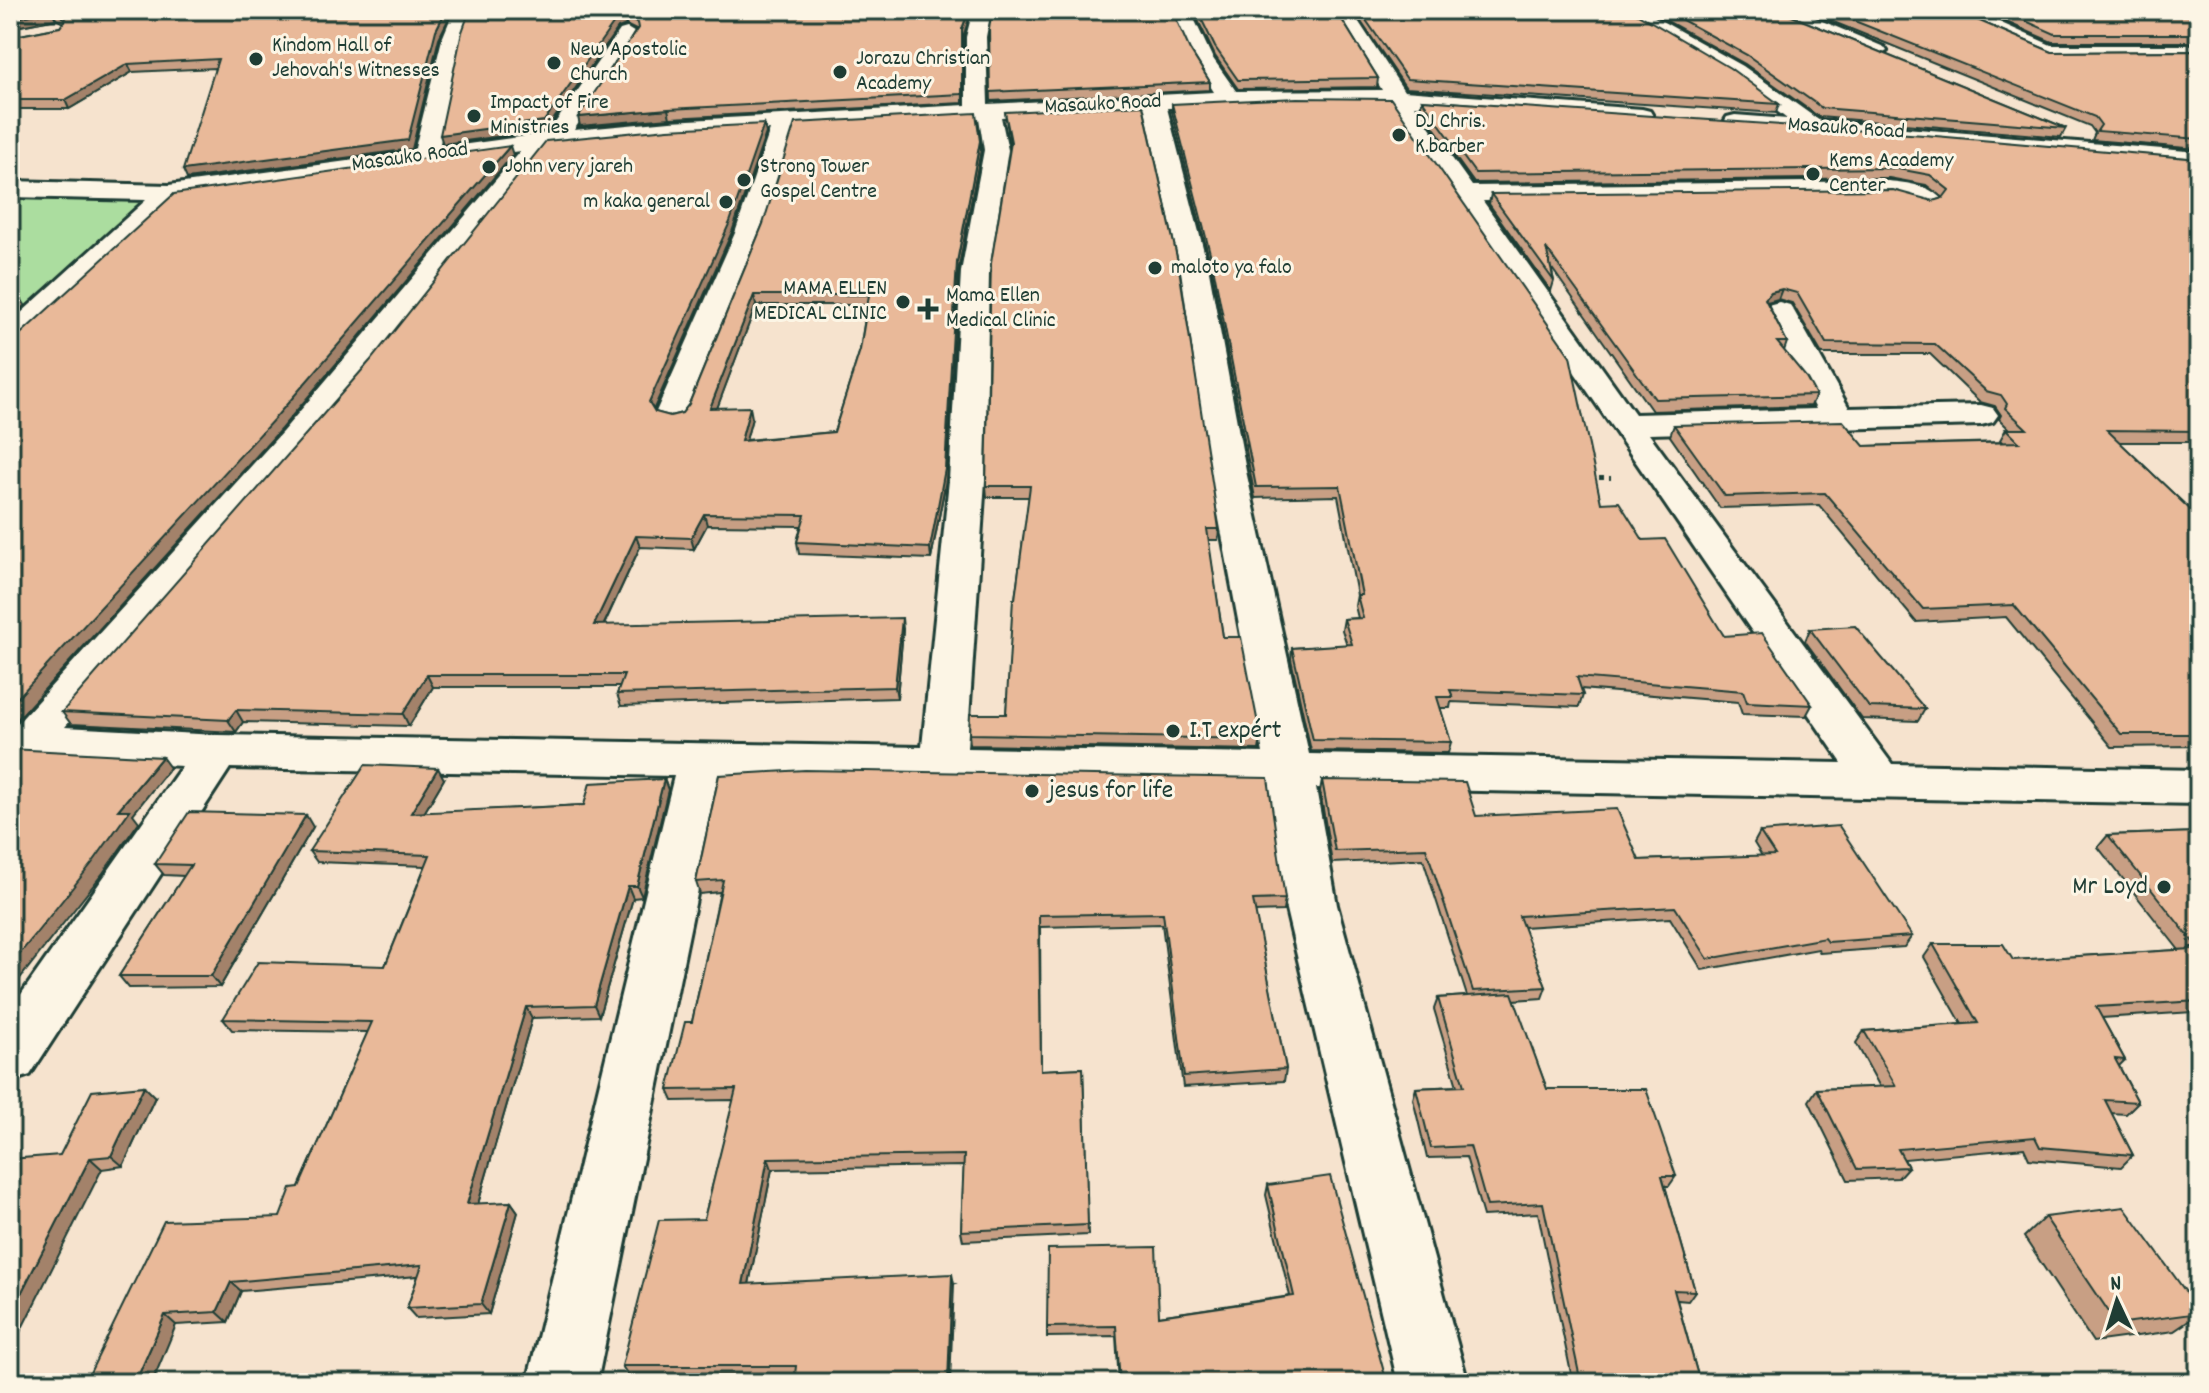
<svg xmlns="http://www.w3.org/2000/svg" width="2209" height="1393" font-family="Dekko,sans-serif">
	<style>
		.green { fill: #abdd9f; stroke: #658d6a; stroke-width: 2 }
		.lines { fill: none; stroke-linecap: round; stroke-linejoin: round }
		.minor-casing { stroke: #1f3d34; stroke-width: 6 }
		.path { stroke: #1f3d34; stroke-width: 4; stroke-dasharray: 5 5; stroke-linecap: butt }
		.minor { fill: #fcf5e5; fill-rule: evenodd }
		.wall { fill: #c89f84; stroke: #1f3d34; stroke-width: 2; fill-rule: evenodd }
		.shaded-wall { fill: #a3826b; stroke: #1f3d34; stroke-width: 2 }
		.building { fill: #e9b999; stroke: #1f3d34; stroke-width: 2; fill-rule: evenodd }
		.poi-dot { fill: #1f3d34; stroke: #fcf5e5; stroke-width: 3 }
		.labels { text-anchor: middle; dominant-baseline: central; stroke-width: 6; stroke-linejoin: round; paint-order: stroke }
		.far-poi-label { font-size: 22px; fill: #1f3d34; stroke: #fcf5e5; text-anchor: start }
		.far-street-label { font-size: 22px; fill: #1f3d34; stroke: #fcf5e5 }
		.poi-label { font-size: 26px; fill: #1f3d34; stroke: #fcf5e5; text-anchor: start }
	</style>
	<rect width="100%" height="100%" fill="#f6e3ce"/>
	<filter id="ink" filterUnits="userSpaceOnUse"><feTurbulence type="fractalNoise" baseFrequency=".0125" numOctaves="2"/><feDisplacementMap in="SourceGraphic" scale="16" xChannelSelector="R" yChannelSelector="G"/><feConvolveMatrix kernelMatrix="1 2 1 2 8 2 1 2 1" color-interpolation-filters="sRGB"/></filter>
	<g filter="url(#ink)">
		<polygon class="green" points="10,194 152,198 10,329"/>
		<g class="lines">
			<defs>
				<g id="minor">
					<path d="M454,10H472L462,39L439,148L548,133L620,30L627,28L637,34L574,130L670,121L966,105V37L973,10H991L986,37L988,104L1214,92L1192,57L1172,10H1190L1212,57L1236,91L1382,90L1333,10H1351L1404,91L1642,109L1650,111L1653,116L1650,121L1642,123L1414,105L1472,186L1889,181C1907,183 1931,185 1942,200L1938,205L1929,208L1889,197L1483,201L1635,414L1816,409L1764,311L1768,305L1779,302L1790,305L1794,311L1849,408L1981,405L1993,408L1998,415L1993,422L1981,425L1649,434L1892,764L2199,770V804L1316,788L1337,905L1468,1383H1398L1285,905L1269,787L721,777L597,1383H527L674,776L230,768L30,1075L10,1082V1010L182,766L10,757V725H16L283,431L520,151L177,200L21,346L10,348V323L146,200L10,197V181L169,185L414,152L442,39ZM1391,104L1842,763L1309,754L1246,471L1209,271L1167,108ZM1145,109L1181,271L1210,471L1263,753L967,748L985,480L989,272L1008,150L1001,117ZM979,118L984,150L961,272L949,480L922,747L217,735L65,727C229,537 398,349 547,147L670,135L770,130L735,233L655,414L660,421L672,424L684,421L689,414C726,319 770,228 794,128Z"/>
					<polygon points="1619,10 1642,10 1743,66 1820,121 2199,152 2199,166 1727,127 1724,122 1727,117 1735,115 1787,119 1729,74"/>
					<polygon points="1771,10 1796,10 1884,47 1887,51 1877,57 1870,55 1773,14"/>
					<polygon points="1947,10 1972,10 2051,45 2199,45 2199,57 2048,57 1949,14"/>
				</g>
			</defs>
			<use href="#minor" class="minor-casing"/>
			<polyline class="path" points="1589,478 1611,478"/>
			<use href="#minor" class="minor"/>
		</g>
		<g class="wall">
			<polygon points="10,10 453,10 439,38 412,149 187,179 215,68 132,72 69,109 10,109 10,37 60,27 63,23 56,19 10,28"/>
			<polygon points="470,10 972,10 963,37 963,103 670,118 580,126 636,30 626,25 618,28 546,130 443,144"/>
			<polygon points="1193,10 1336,10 1378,78 1377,87 1238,89 1215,56"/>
			<polygon points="1353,10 1630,10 1779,104 1776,113 1406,88"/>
			<polygon points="1647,10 1777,10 2066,128 2061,137 1819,117 1745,64"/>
			<polygon points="1804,10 1954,10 2052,52 2199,51 2199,149 2092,140 2095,133 2090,126"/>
			<polygon points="1979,10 2199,10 2199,42 2052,42"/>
			<polygon points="989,29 1190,50 1210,82 1210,90 991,101"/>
			<polygon points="1422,100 2199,159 2199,442 2119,442 2199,518 2199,751 2194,746 2112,747 2006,617 1916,622 1819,505 1720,508 1670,436 1674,425 1864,446 2002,442 2000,440 2006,429 2009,429 1999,419 2001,415 1995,406 1980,402 1930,354 1822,354 1792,303 1778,299 1767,302 1787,342 1784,351 1816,395 1811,406 1652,411 1551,267 1554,281 1551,291 1489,204 1491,194 1933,201 1943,198 1926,185 1889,178 1474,183 1420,108"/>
			<polygon points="1172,104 1601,503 1643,540 1724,636 1812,705 1806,716 1742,714 1738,702 1580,689 1583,695 1579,707 1451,702 1450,708 1440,708 1451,742 1448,753 1311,751 1291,659 1292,648 1347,645 1342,630 1344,619 1358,618 1355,606 1357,595 1338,496 1255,498 1212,270 1172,112"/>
			<polygon points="1005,112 1219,529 1218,540 1208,540 1223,637 1261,739 1259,750 970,745 969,734 1006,714 1015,599 1029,497 987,497 986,486 1010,145"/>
			<path d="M764,124L766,133L732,232L654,410L655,412L670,416L682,413L689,404L763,224L980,141L981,150L958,272L946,480L931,559L799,554L797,542L801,526L707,525L694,549L640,547L604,625L903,629L897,698L621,706L617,694L620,687H433L409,726L243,722L236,732L71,724L62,712ZM756,305H867L860,350L834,432L746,440L752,418L717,408Z"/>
			<polygon points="1810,629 1925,709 1918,721 1862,719 1805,641"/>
			<polygon points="719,775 1285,899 1283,911 1255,912 1286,1069 1284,1081 1183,1087 1162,924 1040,927 1041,1070 1083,1068 1088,1235 963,1241 961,1231 964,1166 772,1169 749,1284 954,1284 795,1376 628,1375 622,1366 704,1219 734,1100 673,1101 668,1090 692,1022 720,892 700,894 696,882"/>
			<polygon points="444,779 424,813 584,805 664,779 668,790 642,897 633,898 599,1016 532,1018 478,1204 511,1202 518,1212 489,1314 416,1318 407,1308 418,1276 241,1291 228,1322 176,1325 85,1383 280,1217 299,1187 368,1032 232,1030 223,1019 385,966 425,866 317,862 309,851"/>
			<polygon points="1322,780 1476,816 1639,860 1762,856 1754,843 1760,832 1912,936 1904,947 1820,953 1818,949 1702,970 1670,918 1523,927 1546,987 1542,998 1514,1000 1547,1089 1676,1176 1669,1186 1665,1186 1695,1291 1688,1301 1677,1300 1700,1383 1573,1383 1538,1213 1483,1216 1466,1157 1427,1158 1413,1099 1416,1088 1457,1086 1434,1009 1438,998 1467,996 1423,859 1332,863 1320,791"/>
			<polygon points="313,827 220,987 129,988 119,976 184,876 164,875 155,864"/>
			<polygon points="2199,832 2199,1020 2193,1012 2102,1018 2125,1060 2119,1066 2138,1102 2126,1114 2111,1113 2133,1155 2121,1167 2029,1159 2024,1148 1904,1159 1908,1167 1898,1178 1848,1180 1809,1101 1817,1089 1880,1087 1856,1043 1864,1031 1962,1024 1924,957 1933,944 2013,960 2179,950 2098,847 2108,835"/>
			<polygon points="155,1097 123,1166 102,1169 60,1155"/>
			<polygon points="1268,1185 1387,1383 1119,1383 1116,1336 1047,1337 1047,1327 1159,1316 1290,1296 1266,1195"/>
			<polygon points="2045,1217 2199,1310 2199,1314 2174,1331 2093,1342 2024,1237"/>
		</g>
		<g class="shaded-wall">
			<polygon points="446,10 453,10 439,38 412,149 187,179 183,170 436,30"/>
			<polygon points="969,10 972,10 963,37 963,103 962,29"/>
			<polygon points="52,11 56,19 10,28 10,19"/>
			<polygon points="624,17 626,25 618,28 546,130 443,144 440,135 616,20"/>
			<polygon points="128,64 132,72 69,109 65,100"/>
			<polygon points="668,109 670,118 580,126 578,117"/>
			<polygon points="764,124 766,133 732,232 652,413 649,402"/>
			<polygon points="980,141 981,150 958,272 946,480 931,559 930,548 957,262"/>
			<polygon points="510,146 513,155 281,429 15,722 10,723 10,706"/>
			<polygon points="1782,289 1778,299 1767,302 1765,299 1771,292"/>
			<polygon points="19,295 25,305 10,320 10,304"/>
			<polygon points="754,295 756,305 713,419 710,408"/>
			<polygon points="750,407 752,418 743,452 741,441"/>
			<polygon points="704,514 707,525 694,549 691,538"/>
			<polygon points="636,536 640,547 598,637 594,625"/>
			<polygon points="902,618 903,629 897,698 895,687"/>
			<polygon points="427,675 433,687 409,726 403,714"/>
			<polygon points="236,710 243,722 236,732 228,720"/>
			<polygon points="162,757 170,768 133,814 139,822 103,873 10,991 10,966 118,810"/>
			<polygon points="438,768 444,779 417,825 411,813"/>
			<polygon points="664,779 668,790 642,897 637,886"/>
			<polygon points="306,815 313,827 220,987 211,976"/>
			<polygon points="628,886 633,898 599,1016 594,1005"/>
			<polygon points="526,1007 532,1018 475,1214 467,1204"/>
			<polygon points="144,1086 155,1097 123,1166 111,1156"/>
			<polygon points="90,1158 102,1169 10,1352 10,1315"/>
			<polygon points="768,1158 772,1169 747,1294 743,1284"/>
			<polygon points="511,1202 518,1212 489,1314 481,1304"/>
			<polygon points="952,1274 954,1284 950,1383 948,1383"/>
			<polygon points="231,1282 241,1291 228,1322 217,1312"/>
			<polygon points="165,1315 176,1325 152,1383 135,1383"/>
		</g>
		<g class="building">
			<polygon points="10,10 446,10 436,30 408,140 183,170 218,59 128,64 65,100 10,100 10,37 60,27 66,19 52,11 10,19"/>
			<polygon points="470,10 969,10 962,29 962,94 668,109 578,117 638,28 637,23 624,17 616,20 544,121 440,135 462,32"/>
			<polygon points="992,10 1172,10 1190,50 1210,82 990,92 989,29"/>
			<polygon points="1197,10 1336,10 1378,78 1238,80 1215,47"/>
			<polygon points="1359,10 1631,10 1730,68 1779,104 1407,79"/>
			<polygon points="1664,10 1777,10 2066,128 1822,108 1747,55"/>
			<polygon points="1827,10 1954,10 2052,52 2199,51 2199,139 2097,131 2101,125 2095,117"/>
			<polygon points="2001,10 2199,10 2199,34 2055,34"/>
			<polygon points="1297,98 1391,99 1570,356 1601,503 1619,502 1643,540 1665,539 1724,636 1762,633 1812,705 1747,702 1743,691 1577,677 1583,695 1450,690 1453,697 1437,697 1451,742 1313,740 1292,648 1352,644 1344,619 1363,618 1357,595 1362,595 1340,486 1256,487 1212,261 1172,104"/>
			<polygon points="1422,100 1924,135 2199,159 2199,431 2107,430 2199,518 2199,734 2121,734 2014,605 1923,609 1825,493 1725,496 1674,425 1843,421 1864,446 2019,442 2006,429 2027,429 2005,408 2007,404 2001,395 1986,391 1935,344 1826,343 1797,293 1782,289 1771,292 1765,299 1787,342 1777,342 1806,377 1816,395 1655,399 1546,248 1554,281 1491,194 1893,190 1933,201 1943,198 1949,190 1930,175 1893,168 1475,173"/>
			<polygon points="1143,105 1178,262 1213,488 1219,529 1207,529 1223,637 1241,637 1261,739 969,734 970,714 1006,714 1013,599 1015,599 1030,486 986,486 991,263 1011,142 1005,112"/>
			<path d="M976,113L980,141L957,262L945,469L930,548L797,542L805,515L704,514L691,538L636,536L594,625L902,618L895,687L617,694L624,675H427L403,714L236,710L228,720L62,712L370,361L546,141L668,129L764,124L730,222L649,402L655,412L670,416L682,413L689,404L763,224L795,123ZM754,295H869L860,350L834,432L741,441L750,407L710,408Z"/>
			<polygon points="510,146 275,418 10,706 10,339 15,339 174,194"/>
			<polygon points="10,295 19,295 10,304"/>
			<polygon points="1855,626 1925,709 1869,707 1810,629"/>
			<polygon points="10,749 162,757 118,810 130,810 93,862 10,966"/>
			<polygon points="365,765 438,768 411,813 584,805 590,783 664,779 637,886 628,886 594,1005 526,1007 467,1204 511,1202 481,1304 407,1308 422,1265 231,1282 217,1312 165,1315 135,1383 85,1383 164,1221 280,1217 291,1188 299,1187 372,1022 223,1019 258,962 385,966 430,855 309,851"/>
			<polygon points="805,770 1268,778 1285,899 1253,900 1286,1069 1184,1076 1163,913 1039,915 1041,1070 1083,1068 1088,1225 961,1231 964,1155 768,1158 743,1284 952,1274 948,1383 794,1383 796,1366 622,1366 659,1220 704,1219 736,1089 668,1090 685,1022 692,1022 723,880 696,882 719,775"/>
			<polygon points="1322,780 1465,782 1476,816 1617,809 1639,860 1775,855 1760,832 1839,826 1912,936 1828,942 1825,938 1708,959 1675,907 1519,916 1546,987 1473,991 1426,848 1335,851"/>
			<polygon points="189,812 306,815 211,976 119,976 191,865 155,864"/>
			<polygon points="2199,832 2199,1001 2096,1007 2125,1060 2115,1059 2138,1102 2105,1100 2133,1155 2040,1147 2035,1137 1898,1149 1908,1167 1857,1169 1817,1089 1896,1086 1864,1031 1978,1023 1933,944 2003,944 2013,960 2191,949 2190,947 2197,947 2108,835"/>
			<polygon points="1512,993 1547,1089 1646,1089 1676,1176 1662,1176 1695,1291 1674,1290 1700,1383 1581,1383 1543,1203 1487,1206 1470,1146 1431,1148 1416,1088 1464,1086 1438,998"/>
			<polygon points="144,1086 111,1156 90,1158 10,1315 10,1159 60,1155 92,1091"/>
			<polygon points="1330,1176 1387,1383 1120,1383 1116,1326 1047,1327 1048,1249 1156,1247 1159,1316 1294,1296 1268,1185"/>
			<polygon points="2124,1207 2199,1310 2199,1313 2117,1324 2045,1217"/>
		</g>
	</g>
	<g class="poi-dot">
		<circle cx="256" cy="59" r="8"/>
		<circle cx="554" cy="63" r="8"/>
		<circle cx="840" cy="72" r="8"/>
		<circle cx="474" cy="116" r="8"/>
		<circle cx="1399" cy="135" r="8"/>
		<circle cx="489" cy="167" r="8"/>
		<circle cx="1813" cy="174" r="8"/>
		<circle cx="744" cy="180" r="8"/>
		<circle cx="726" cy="202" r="8"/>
		<circle cx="1155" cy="268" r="8"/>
		<circle cx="903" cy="302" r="8"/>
		<path d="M924 297h8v8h8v8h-8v8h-8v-8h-8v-8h8z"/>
		<circle cx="1173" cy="731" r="8"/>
		<circle cx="1032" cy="791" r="8"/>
		<circle cx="2164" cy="887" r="8"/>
	</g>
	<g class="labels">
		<g class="far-poi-label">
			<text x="272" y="46">Kindom Hall of<tspan x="272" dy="25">Jehovah's Witnesses</tspan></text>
			<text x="570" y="50">New Apostolic<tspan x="570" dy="25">Church</tspan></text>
			<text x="856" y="59">Jorazu Christian<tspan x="856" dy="25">Academy</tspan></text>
			<text x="490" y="103">Impact of Fire<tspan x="490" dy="25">Ministries</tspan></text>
			<text x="1415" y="122">DJ Chris.<tspan x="1415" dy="25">K.barber</tspan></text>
			<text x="1829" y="161">Kems Academy<tspan x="1829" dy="25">Center</tspan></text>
			<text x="505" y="167">John very jareh</text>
			<text x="760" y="167">Strong Tower<tspan x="760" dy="25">Gospel Centre</tspan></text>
			<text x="710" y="202" text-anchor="end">m kaka general</text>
			<text x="1171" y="268">maloto ya falo</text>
			<text x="887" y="289" text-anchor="end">MAMA ELLEN<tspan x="887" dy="25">MEDICAL CLINIC</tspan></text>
			<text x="946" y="296">Mama Ellen<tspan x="946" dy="25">Medical Clinic</tspan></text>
		</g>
		<g class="far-street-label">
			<text transform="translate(1103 105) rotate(-3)">Masauko Road</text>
			<text transform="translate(1846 129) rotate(4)">Masauko Road</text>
			<text transform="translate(410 158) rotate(-8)">Masauko Road</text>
		</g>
		<g class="poi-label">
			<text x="1189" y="731">I.T expért</text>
			<text x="1048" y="791">jesus for life</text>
			<text x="2148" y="887" text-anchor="end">Mr Loyd</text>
		</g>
	</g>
	<rect width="2209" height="1393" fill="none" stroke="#fcf5e5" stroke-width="40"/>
	<rect x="20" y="20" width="2169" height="1353" fill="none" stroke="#1f3d34" stroke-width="3" filter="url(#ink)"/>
	<g transform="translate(2117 1301) rotate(356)" stroke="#fcf5e5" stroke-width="6" paint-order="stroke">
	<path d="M0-6L14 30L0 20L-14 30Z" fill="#1f3d34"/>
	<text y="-12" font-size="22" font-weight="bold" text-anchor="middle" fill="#1f3d34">N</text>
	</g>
</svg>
